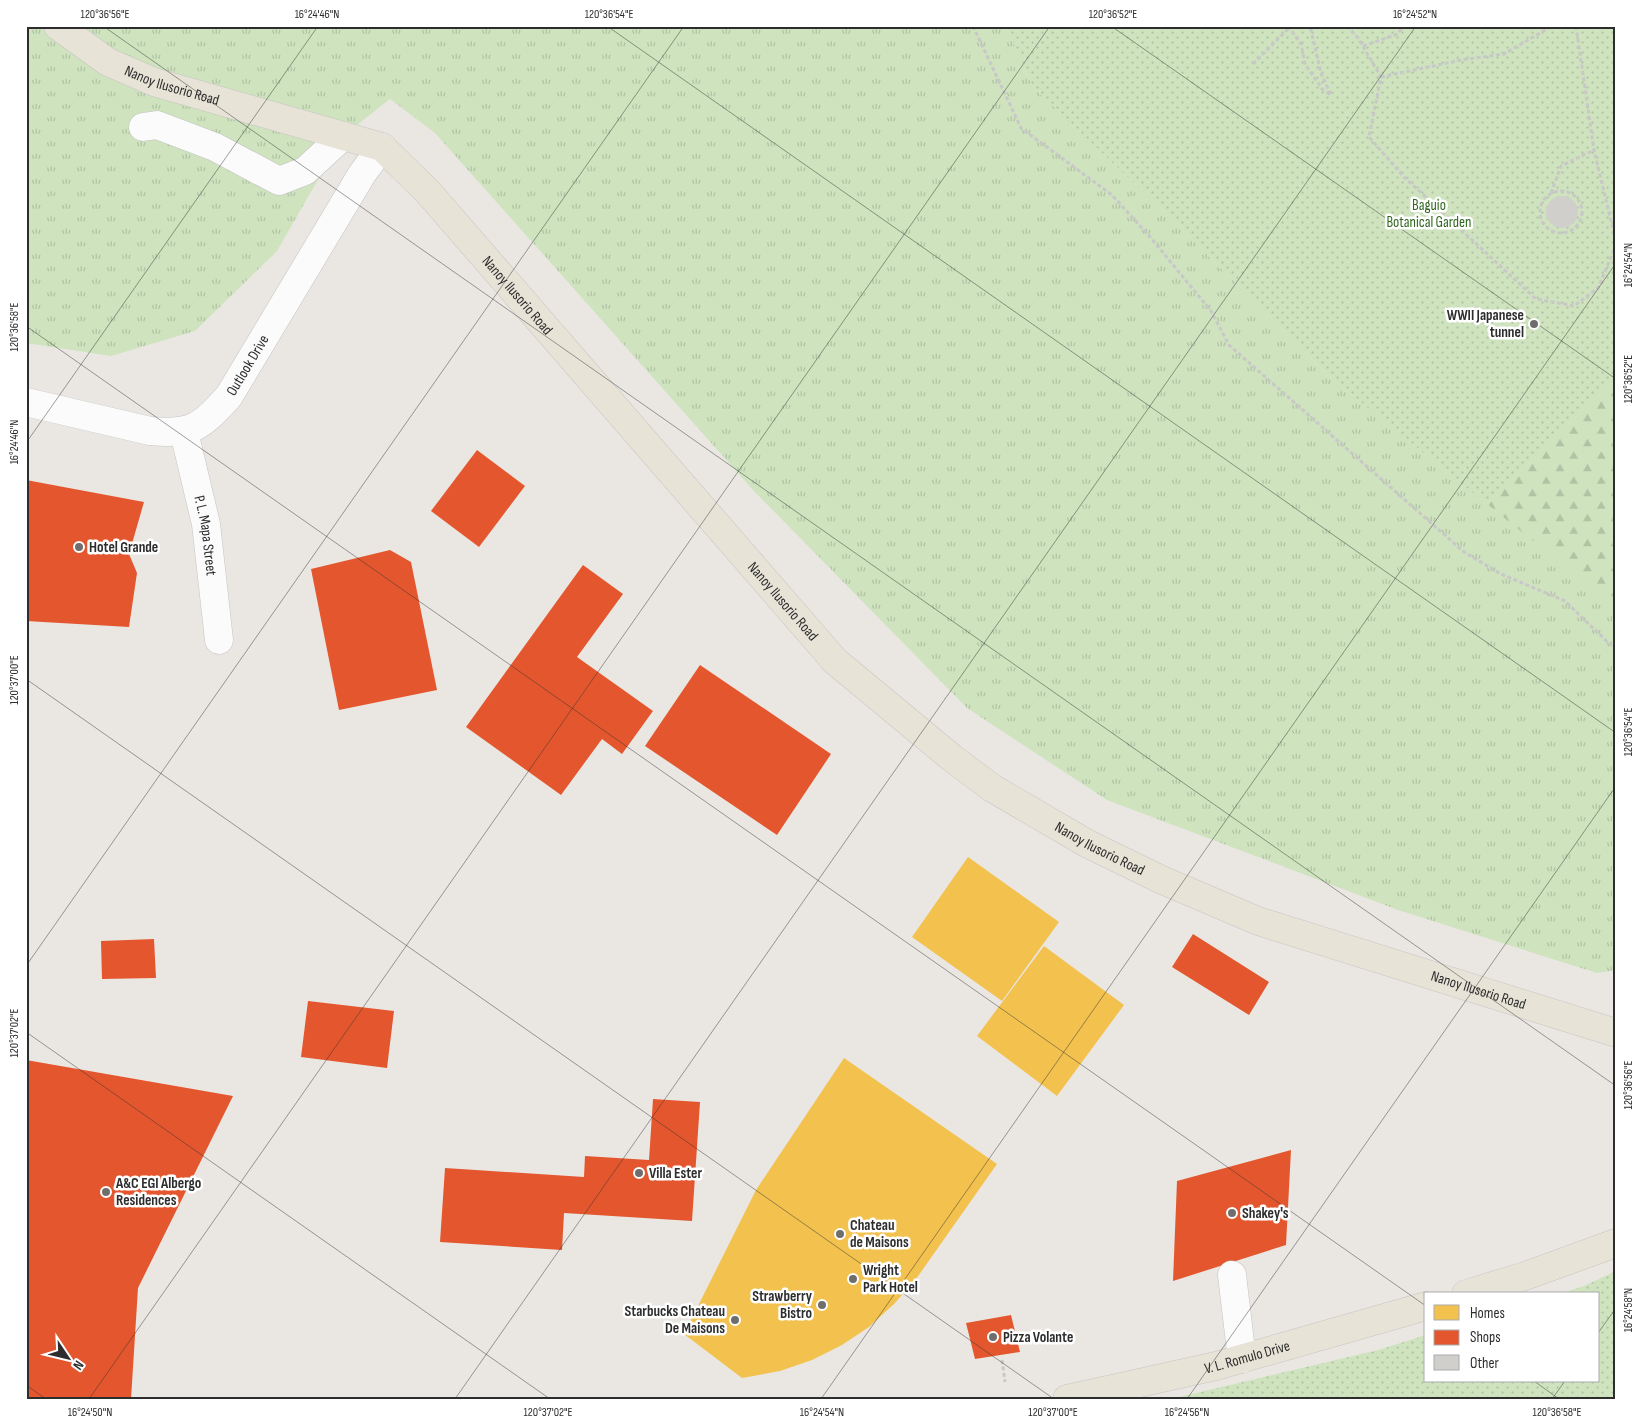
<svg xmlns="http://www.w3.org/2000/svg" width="1642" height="1425" font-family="'Sofia Sans Condensed',sans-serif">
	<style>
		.grass { fill: url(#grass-tufts) }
		.forest { fill: url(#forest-firs) }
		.park { fill: url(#park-dots) }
		.homes { fill: #f2c14e }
		.shops { fill: #e4572e }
		.building { fill: #d1cfcc }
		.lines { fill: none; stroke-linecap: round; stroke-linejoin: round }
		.minor-casing { stroke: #c4c3c3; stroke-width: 29 }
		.major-casing { stroke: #c6c4c3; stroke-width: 29 }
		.path { stroke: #c8c8c8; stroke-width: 3; stroke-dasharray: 4 2.5; stroke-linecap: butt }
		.minor { stroke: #fcfbfb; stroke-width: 28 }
		.major { stroke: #e7e3d6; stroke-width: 28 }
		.ticks { fill: none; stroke: #2d2d2d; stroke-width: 1; stroke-opacity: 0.45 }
		.poi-dot { fill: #6f6e6d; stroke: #fff; stroke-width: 2 }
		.labels { text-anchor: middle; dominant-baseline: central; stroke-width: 5; stroke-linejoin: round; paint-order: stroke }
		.street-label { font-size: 15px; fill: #2d2d2d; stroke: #fff }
		.park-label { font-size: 15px; fill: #2f671f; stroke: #fff }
		.poi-label { font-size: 15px; font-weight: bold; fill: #2d2d2d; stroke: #fff; text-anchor: start }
		.neatline { fill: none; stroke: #2d2d2d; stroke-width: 2 }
		.ticks-label { font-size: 12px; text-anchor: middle; fill: #2d2d2d }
	</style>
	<defs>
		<pattern id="grass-tufts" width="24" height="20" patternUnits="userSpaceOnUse" patternTransform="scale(1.25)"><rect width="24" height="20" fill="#cee3be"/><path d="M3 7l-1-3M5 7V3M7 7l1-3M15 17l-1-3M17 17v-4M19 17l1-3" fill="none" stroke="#b1c3a4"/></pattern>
		<pattern id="forest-firs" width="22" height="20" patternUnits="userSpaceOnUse" patternTransform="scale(1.25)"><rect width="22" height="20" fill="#cee3be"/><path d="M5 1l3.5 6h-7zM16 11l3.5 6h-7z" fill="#b1c3a4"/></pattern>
		<pattern id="park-dots" width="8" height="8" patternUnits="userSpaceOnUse" patternTransform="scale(1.25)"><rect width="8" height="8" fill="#cee3be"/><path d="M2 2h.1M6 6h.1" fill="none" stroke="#b1c3a4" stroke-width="1.8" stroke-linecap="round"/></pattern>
	</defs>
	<rect width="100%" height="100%" fill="#eae7e3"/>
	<polygon class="grass" points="26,26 1006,26 1033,87 1182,229 1326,374 1616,607 1616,970 1597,973 1398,910 1107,800 967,708 754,491 435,133 390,99 343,136 277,251 195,331 111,356 26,343"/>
	<polygon class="forest" points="1616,378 1616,607 1487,504"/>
	<g class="park">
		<polygon points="1006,26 1616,26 1616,378 1487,504 1326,374 1182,229 1033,87"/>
		<polygon points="1616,1271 1616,1399 1171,1399 1378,1350 1426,1335 1426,1381 1598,1381 1598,1294 1559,1294 1584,1286"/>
	</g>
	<g class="homes">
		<polygon points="968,857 1059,922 1002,1001 912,937"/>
		<polygon points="1044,946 1124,1005 1057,1096 977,1036"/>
		<polygon points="844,1058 997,1164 916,1279 894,1304 869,1327 842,1345 812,1360 780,1371 742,1378 684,1334 756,1190"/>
	</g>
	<g class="shops">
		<polygon points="477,450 525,486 479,547 431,511"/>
		<polygon points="26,480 144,502 129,554 137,573 129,627 26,621"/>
		<polygon points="390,550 411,562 437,690 339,710 311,569"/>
		<polygon points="583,565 623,594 577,657 653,711 622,754 602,739 561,795 466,727"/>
		<polygon points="700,665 831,754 777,835 645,746"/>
		<polygon points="1193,934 1269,982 1249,1015 1172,967"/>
		<polygon points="154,939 156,978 102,979 101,941"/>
		<polygon points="308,1001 394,1011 387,1068 301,1057"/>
		<polygon points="26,1060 233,1096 138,1288 131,1399 26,1399"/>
		<polygon points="653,1099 700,1102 692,1221 564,1213 562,1250 440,1242 445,1168 584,1177 585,1156 649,1160"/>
		<polygon points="1291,1150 1286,1245 1173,1281 1177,1181"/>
		<polygon points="1011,1315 1020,1352 975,1359 966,1323"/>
	</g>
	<circle class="building" cx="1562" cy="212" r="16"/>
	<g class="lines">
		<defs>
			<g id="minor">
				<polyline points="143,127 157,125 215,147 279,181 305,171 343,136"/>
				<path id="s1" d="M26,402L150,431C192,435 201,427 229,396L362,174L382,147"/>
				<path id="s2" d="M184,432L206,524L219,640"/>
				<polyline points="1232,1275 1242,1359"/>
			</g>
			<g id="major">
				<path id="s3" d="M58,26L108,62L154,82L382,147L428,192L835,661L952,758L992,788L1088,844L1162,880L1258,921L1616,1033"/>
				<polyline points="1466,1294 1525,1276 1616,1243"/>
				<path id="s4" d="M1067,1399L1216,1366L1426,1306"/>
			</g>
		</defs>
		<use href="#minor" class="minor-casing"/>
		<use href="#major" class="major-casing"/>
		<g class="path">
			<polyline points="973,26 1021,128 1112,195 1151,238 1211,311 1229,345 1464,552 1501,574 1565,601 1616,650"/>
			<polyline points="1288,26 1301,44 1305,64 1323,90 1331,95 1321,73 1310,26"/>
			<polyline points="1347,26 1358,38 1381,77 1369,137 1404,177 1536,299 1574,306 1598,288 1616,245"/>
			<polyline points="1576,26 1594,150 1616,242"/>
			<polyline points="1363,46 1398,34 1403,26"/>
			<polyline points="1253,64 1291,26"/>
			<polyline points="1381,77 1461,60 1504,54 1552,26"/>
			<circle cx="1561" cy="212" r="21"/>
			<polyline points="1551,193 1561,166 1594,150"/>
			<polyline points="1002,1360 1005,1382"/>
		</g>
		<use href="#minor" class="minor"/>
		<use href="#major" class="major"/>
	</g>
	<path class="ticks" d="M103,26L1616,1086M607,26L1616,733M1111,26L1616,379M26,326L1426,1306M26,443L318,26M26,679L1054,1399M26,966L684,26M26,1032L550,1399M1598,1333L1616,1308M1534,1381L1559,1399M26,1385L46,1399M89,1399L1050,26M455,1399L1416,26M821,1399L1616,263M1187,1399L1616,786M1552,1399L1565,1381"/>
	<g class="poi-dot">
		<circle cx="1534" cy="324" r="5"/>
		<circle cx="79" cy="547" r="5"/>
		<circle cx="639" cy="1173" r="5"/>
		<circle cx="106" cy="1192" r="5"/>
		<circle cx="1232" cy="1213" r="5"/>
		<circle cx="840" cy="1234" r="5"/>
		<circle cx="853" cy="1279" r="5"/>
		<circle cx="822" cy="1305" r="5"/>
		<circle cx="735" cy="1320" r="5"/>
		<circle cx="993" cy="1337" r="5"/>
	</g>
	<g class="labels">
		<g class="street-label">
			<text stroke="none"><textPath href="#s3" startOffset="130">Nanoy Ilusorio Road</textPath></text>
			<text stroke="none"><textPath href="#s3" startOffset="550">Nanoy Ilusorio Road</textPath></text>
			<text stroke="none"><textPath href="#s1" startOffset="255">Outlook Drive</textPath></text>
			<text stroke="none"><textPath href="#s2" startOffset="106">P. L. Mapa Street</textPath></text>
			<text stroke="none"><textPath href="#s3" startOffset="955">Nanoy Ilusorio Road</textPath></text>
			<text stroke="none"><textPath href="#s3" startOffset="1360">Nanoy Ilusorio Road</textPath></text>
			<text stroke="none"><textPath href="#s3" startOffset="1765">Nanoy Ilusorio Road</textPath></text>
			<text stroke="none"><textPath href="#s4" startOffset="185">V. L. Romulo Drive</textPath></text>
		</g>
		<g class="park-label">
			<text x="1429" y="205">Baguio<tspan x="1429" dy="17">Botanical Garden</tspan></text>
		</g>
		<g class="poi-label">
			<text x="1524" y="315" text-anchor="end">WWII Japanese<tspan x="1524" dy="17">tunnel</tspan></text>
			<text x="89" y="547">Hotel Grande</text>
			<text x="649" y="1173">Villa Ester</text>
			<text x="116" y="1183">A&amp;C EGI Albergo<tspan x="116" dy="17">Residences</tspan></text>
			<text x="1242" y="1213">Shakey's</text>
			<text x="850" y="1225">Chateau<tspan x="850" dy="17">de Maisons</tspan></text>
			<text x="863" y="1270">Wright<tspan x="863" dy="17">Park Hotel</tspan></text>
			<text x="812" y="1296" text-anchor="end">Strawberry<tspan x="812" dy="17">Bistro</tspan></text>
			<text x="725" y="1311" text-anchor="end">Starbucks Chateau<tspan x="725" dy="17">De Maisons</tspan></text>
			<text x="1003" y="1337">Pizza Volante</text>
		</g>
	</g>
	<rect width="1642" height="1425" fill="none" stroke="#ffffff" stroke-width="55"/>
	<rect x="1424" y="1292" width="175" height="90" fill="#ffffff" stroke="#ababab"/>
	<rect x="1434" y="1305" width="25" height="15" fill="#f2c14e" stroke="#ababab"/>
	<text x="1470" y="1318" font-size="15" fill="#2d2d2d">Homes</text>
	<rect x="1434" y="1330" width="25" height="15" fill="#e4572e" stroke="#ababab"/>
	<text x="1470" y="1342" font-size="15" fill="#2d2d2d">Shops</text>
	<rect x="1434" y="1355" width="25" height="15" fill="#d1cfcc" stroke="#ababab"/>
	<text x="1470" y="1368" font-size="15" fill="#2d2d2d">Other</text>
	<g transform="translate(68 1358) rotate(125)" stroke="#ffffff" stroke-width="4" paint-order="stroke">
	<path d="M0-4L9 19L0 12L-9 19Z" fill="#2d2d2d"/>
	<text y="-8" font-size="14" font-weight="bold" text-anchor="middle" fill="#2d2d2d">N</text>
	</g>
	<rect x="28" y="28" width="1586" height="1370" class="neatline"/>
	<g class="ticks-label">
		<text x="105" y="18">120°36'56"E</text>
		<text x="317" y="18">16°24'46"N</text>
		<text x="609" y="18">120°36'54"E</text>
		<text x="1113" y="18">120°36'52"E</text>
		<text x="1415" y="18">16°24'52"N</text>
		<text transform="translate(1628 265) rotate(-90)" y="4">16°24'54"N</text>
		<text transform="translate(14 327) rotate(-90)" y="4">120°36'58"E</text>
		<text transform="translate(1628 379) rotate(-90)" y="4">120°36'52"E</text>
		<text transform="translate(14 442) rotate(-90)" y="4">16°24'46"N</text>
		<text transform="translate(14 680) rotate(-90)" y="4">120°37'00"E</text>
		<text transform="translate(1628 732) rotate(-90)" y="4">120°36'54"E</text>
		<text transform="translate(14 1033) rotate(-90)" y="4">120°37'02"E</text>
		<text transform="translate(1628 1085) rotate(-90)" y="4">120°36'56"E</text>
		<text transform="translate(1628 1310) rotate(-90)" y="4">16°24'58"N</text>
		<text x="90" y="1416">16°24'50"N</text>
		<text x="548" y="1416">120°37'02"E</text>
		<text x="822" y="1416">16°24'54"N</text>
		<text x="1053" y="1416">120°37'00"E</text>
		<text x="1187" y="1416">16°24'56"N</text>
		<text x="1557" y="1416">120°36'58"E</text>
	</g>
</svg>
